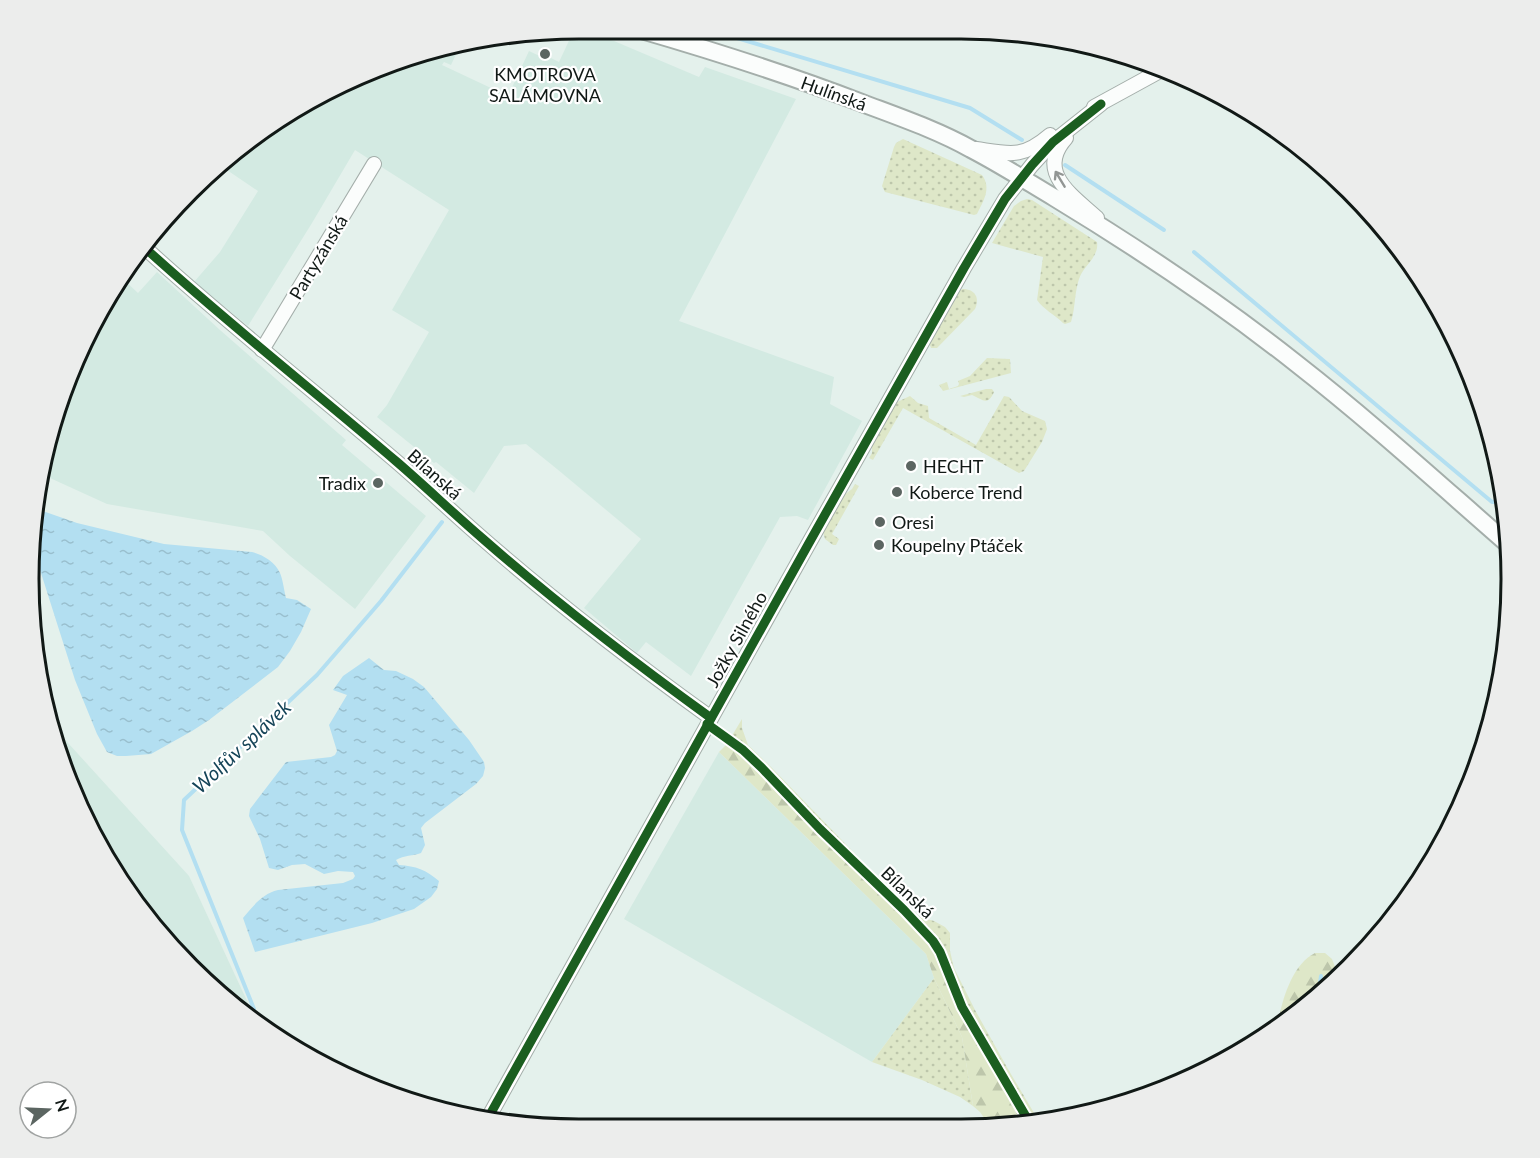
<svg xmlns="http://www.w3.org/2000/svg" width="1540" height="1158" font-family="Lato,sans-serif">
	<style>
		.built { fill: #d3eae2 }
		.grass { fill: url(#grass-dots) }
		.forest { fill: url(#forest-firs) }
		.water { fill: url(#water-ripples) }
		.lines { fill: none; stroke-linecap: round; stroke-linejoin: round }
		.stream { stroke: #b3dff1; stroke-width: 4 }
		.minor-casing { stroke: #a4aeaa; stroke-width: 16 }
		.major-casing { stroke: #a4aeaa; stroke-width: 20 }
		.minor { stroke: #fbfdfc; stroke-width: 14 }
		.major { stroke: #fbfdfc; stroke-width: 16 }
		.cycleway-casing { stroke: #fff; stroke-width: 13 }
		.cycleway { stroke: #1b5e20; stroke-width: 9 }
		.oneway { stroke: #929694 }
		.poi-dot { fill: #5b6561; stroke: #fff; stroke-width: 2 }
		.labels { text-anchor: middle; dominant-baseline: central; stroke-width: 4.5; stroke-linejoin: round; paint-order: stroke }
		.poi-label { font-size: 18px; fill: #111916; stroke: #fff; text-anchor: start }
		.street-label { font-size: 18px; fill: #111916; stroke: #fff }
		.water-label { font-size: 20px; font-style: italic; fill: #154458; stroke: #fff }
		.rim { fill: none; stroke: #111916; stroke-width: 3 }
	</style>
	<defs>
		<pattern id="grass-dots" width="8" height="8" patternUnits="userSpaceOnUse" patternTransform="scale(1.5)"><rect width="8" height="8" fill="#dee7c8"/><path d="M2 2h.1M6 6h.1" fill="none" stroke="#bdc6ab" stroke-width="1.8" stroke-linecap="round"/></pattern>
		<pattern id="forest-firs" width="22" height="20" patternUnits="userSpaceOnUse" patternTransform="scale(1.5)"><rect width="22" height="20" fill="#dee7c8"/><path d="M5 1l3.5 6h-7zM16 11l3.5 6h-7z" fill="#bdc6ab"/></pattern>
		<pattern id="water-ripples" width="26" height="14" patternUnits="userSpaceOnUse" patternTransform="scale(1.5)"><rect width="26" height="14" fill="#b3dff1"/><path d="M2 4q2-2 4 0t4 0M15 11q2-2 4 0t4 0" fill="none" stroke="#99bfce"/></pattern>
	</defs>
	<rect width="100%" height="100%" fill="#e4f1ec"/>
	<g class="built">
		<polygon points="574,30 614,41 699,77 705,67 796,99 679,321 834,377 830,404 862,421 808,520 797,516 780,517 691,676 646,642 637,653 584,608 641,539 557,469 526,444 504,446 474,493 436,462 434,463 377,417 387,405 429,332 392,310 449,210 355,150 312,223 248,326 194,282 220,252 258,191 224,168 303,102 436,47 457,45 460,46 451,65 444,62 442,65 508,96 529,51 548,60 549,57 559,62"/>
		<polygon points="157,272 220,330 346,440 342,445 426,516 355,609 290,556 263,531 107,504 39,473 85,335 123,279 138,293"/>
		<polygon points="43,684 58,732 189,876 248,1003 244,1010 190,969 121,885 58,756"/>
		<polygon points="719,752 926,954 934,978 872,1062 624,919"/>
	</g>
	<g class="grass">
		<path d="M903,139L982,175C992,188 983,202 977,214L974,215L885,192L882,186L894,147L896,143Z"/>
		<path d="M1027,199L1032,200L1097,242C1099,254 1089,262 1083,271C1074,284 1076,308 1071,322L1065,324L1063,323C1055,315 1043,309 1037,300L1043,257L992,243L1014,206L1021,201Z"/>
		<path d="M963,289C975,289 980,298 975,309L937,348H931L929,343L957,291Z"/>
		<polygon points="987,358 1010,359 1011,373 943,391 939,385 947,382 949,389 958,386 959,384 958,381 970,376"/>
		<path d="M986,389H992L994,392C988,406 983,400 972,395L964,397L960,396Z"/>
		<polygon points="910,396 918,403 928,406 929,418 976,445 1004,396 1009,397 1022,411 1045,421 1047,429 1042,442 1024,471 1019,473 903,408 873,460 869,458 872,453 872,444 895,403"/>
		<polygon points="855,484 859,486 832,534 839,539 836,545 833,545 825,539 823,532 844,495 852,489"/>
		<polygon points="742,719 742,728 748,745 772,768 864,863 920,917 934,921 945,927 950,933 950,951 954,968 975,1010 1008,1069 1040,1123 1022,1125 957,1003 936,950 757,771 727,744"/>
		<polygon points="934,978 962,1037 973,1106 960,1097 922,1080 872,1062"/>
	</g>
	<g class="forest">
		<polygon points="727,744 757,771 936,950 957,1003 1022,1125 989,1125 980,1112 973,1106 962,1037 934,978 926,954 719,752"/>
		<path d="M1315,953H1325L1332,959L1339,977L1277,1028C1281,1003 1291,965 1315,953Z"/>
	</g>
	<g class="water">
		<path d="M37,509L77,523L164,544L252,552C263,555 275,562 280,573C283,580 284,590 286,598L297,600L311,609L301,632L290,651L278,667L209,720L192,731L151,754L126,756H117L107,752L97,734L75,680L34,551Z"/>
		<path d="M369,658L384,670L396,671L413,679L424,687L469,740L484,762L485,768L483,776L476,784L425,823L421,828L425,845L421,853C413,856 404,855 396,860L399,865C416,866 426,870 439,881L437,889L431,897L414,909L372,923L255,952L243,918C254,905 262,894 278,890L343,883L353,879L355,876L353,872L338,871L324,874L305,864L292,865L278,870L269,868L260,839L249,816L250,809L286,762L331,757L335,755L337,751L329,725L347,695L333,690L343,676Z"/>
	</g>
	<g class="lines">
		<g class="stream">
			<polyline points="707,29 970,108 1022,140"/>
			<polyline points="704,30 704,29"/>
			<polyline points="1065,165 1164,230"/>
			<polyline points="1194,252 1492,502 1504,501"/>
			<polyline points="1318,995 1321,976"/>
			<polyline points="254,1009 182,830 184,800 317,675 381,601 442,522"/>
		</g>
		<defs>
			<g id="minor">
				<polyline points="1094,107 1158,72"/>
				<path d="M1066,138C1035,172 1073,196 1097,218"/>
				<path d="M976,149C1010,154 1022,159 1050,135"/>
				<path d="M144,247C226,322 313,390 397,462C426,487 453,513 482,538C555,602 632,661 711,718"/>
				<polyline points="262,350 374,164"/>
				<polyline points="487,1120 809,543 964,268 1005,199 1032,165 1053,142 1101,104"/>
			</g>
			<path id="major" d="M638,29C714,51 789,75 862,103C899,117 937,130 971,149C1000,164 1028,182 1055,198C1139,249 1220,303 1297,364C1370,421 1438,483 1508,544"/>
		</defs>
		<use href="#minor" class="minor-casing"/>
		<use href="#major" class="major-casing"/>
		<use href="#minor" class="minor"/>
		<use href="#major" class="major"/>
		<defs>
			<g id="cycleway">
				<path d="M144,247C226,322 313,390 397,462C426,487 453,513 482,538C555,602 632,661 711,718"/>
				<polyline points="707,724 743,750 762,768 820,829 904,910 933,941 940,952 962,1007 1031,1125"/>
				<polyline points="487,1120 809,543 964,268 1005,199 1032,165 1053,142 1101,104"/>
			</g>
		</defs>
		<use href="#cycleway" class="cycleway-casing"/>
		<use href="#cycleway" class="cycleway"/>
	</g>
	<defs><path id="oneway-shaft" d="M-6 0H5M1.5-3L5.5 0L1.5 3" fill="none" stroke-width="1.6" stroke-linecap="round" stroke-linejoin="round" transform="scale(1.5)"/></defs>
	<use class="oneway" href="#oneway-shaft" transform="translate(1060 179) rotate(-121)"/>
	<g class="poi-dot">
		<circle cx="545" cy="54" r="6"/>
		<circle cx="911" cy="466" r="6"/>
		<circle cx="378" cy="483" r="6"/>
		<circle cx="897" cy="492" r="6"/>
		<circle cx="880" cy="522" r="6"/>
		<circle cx="879" cy="545" r="6"/>
	</g>
	<g class="labels">
		<g class="poi-label">
			<text x="545" y="74" text-anchor="middle">KMOTROVA<tspan x="545" dy="21">SALÁMOVNA</tspan></text>
			<text x="923" y="466">HECHT</text>
			<text x="366" y="483" text-anchor="end">Tradix</text>
			<text x="909" y="492">Koberce Trend</text>
			<text x="892" y="522">Oresi</text>
			<text x="891" y="545">Koupelny Ptáček</text>
		</g>
		<g class="street-label">
			<text transform="translate(834 93) rotate(20)">Hulínská</text>
			<text transform="translate(318 257) rotate(-59)">Partyzánská</text>
			<text transform="translate(435 474) rotate(42)">Bílanská</text>
			<text transform="translate(736 639) rotate(-61)">Jožky Silného</text>
			<text transform="translate(908 892) rotate(44)">Bílanská</text>
		</g>
		<g class="water-label">
			<text transform="translate(241 746) rotate(-43)">Wolfův splávek</text>
		</g>
	</g>
	<path d="M0 0H1540V1158H0ZM579 39H961A540 540 0 0 1 1501 579V579A540 540 0 0 1 961 1119H579A540 540 0 0 1 39 579V579A540 540 0 0 1 579 39Z" fill="#ecedec" fill-rule="evenodd"/>
	<path class="rim" d="M579 39H961A540 540 0 0 1 1501 579V579A540 540 0 0 1 961 1119H579A540 540 0 0 1 39 579V579A540 540 0 0 1 579 39Z"/>
	<g transform="translate(48 1110) rotate(72)"><circle r="28" fill="#ffffff" stroke="#a0a3a2" stroke-width="1.5"/>
	<path d="M0-4.5L10 22L0 15L-10 22Z" fill="#5b6561"/>
	<text y="-9" font-size="16" font-weight="bold" text-anchor="middle" fill="#111916">N</text>
	</g>
</svg>
